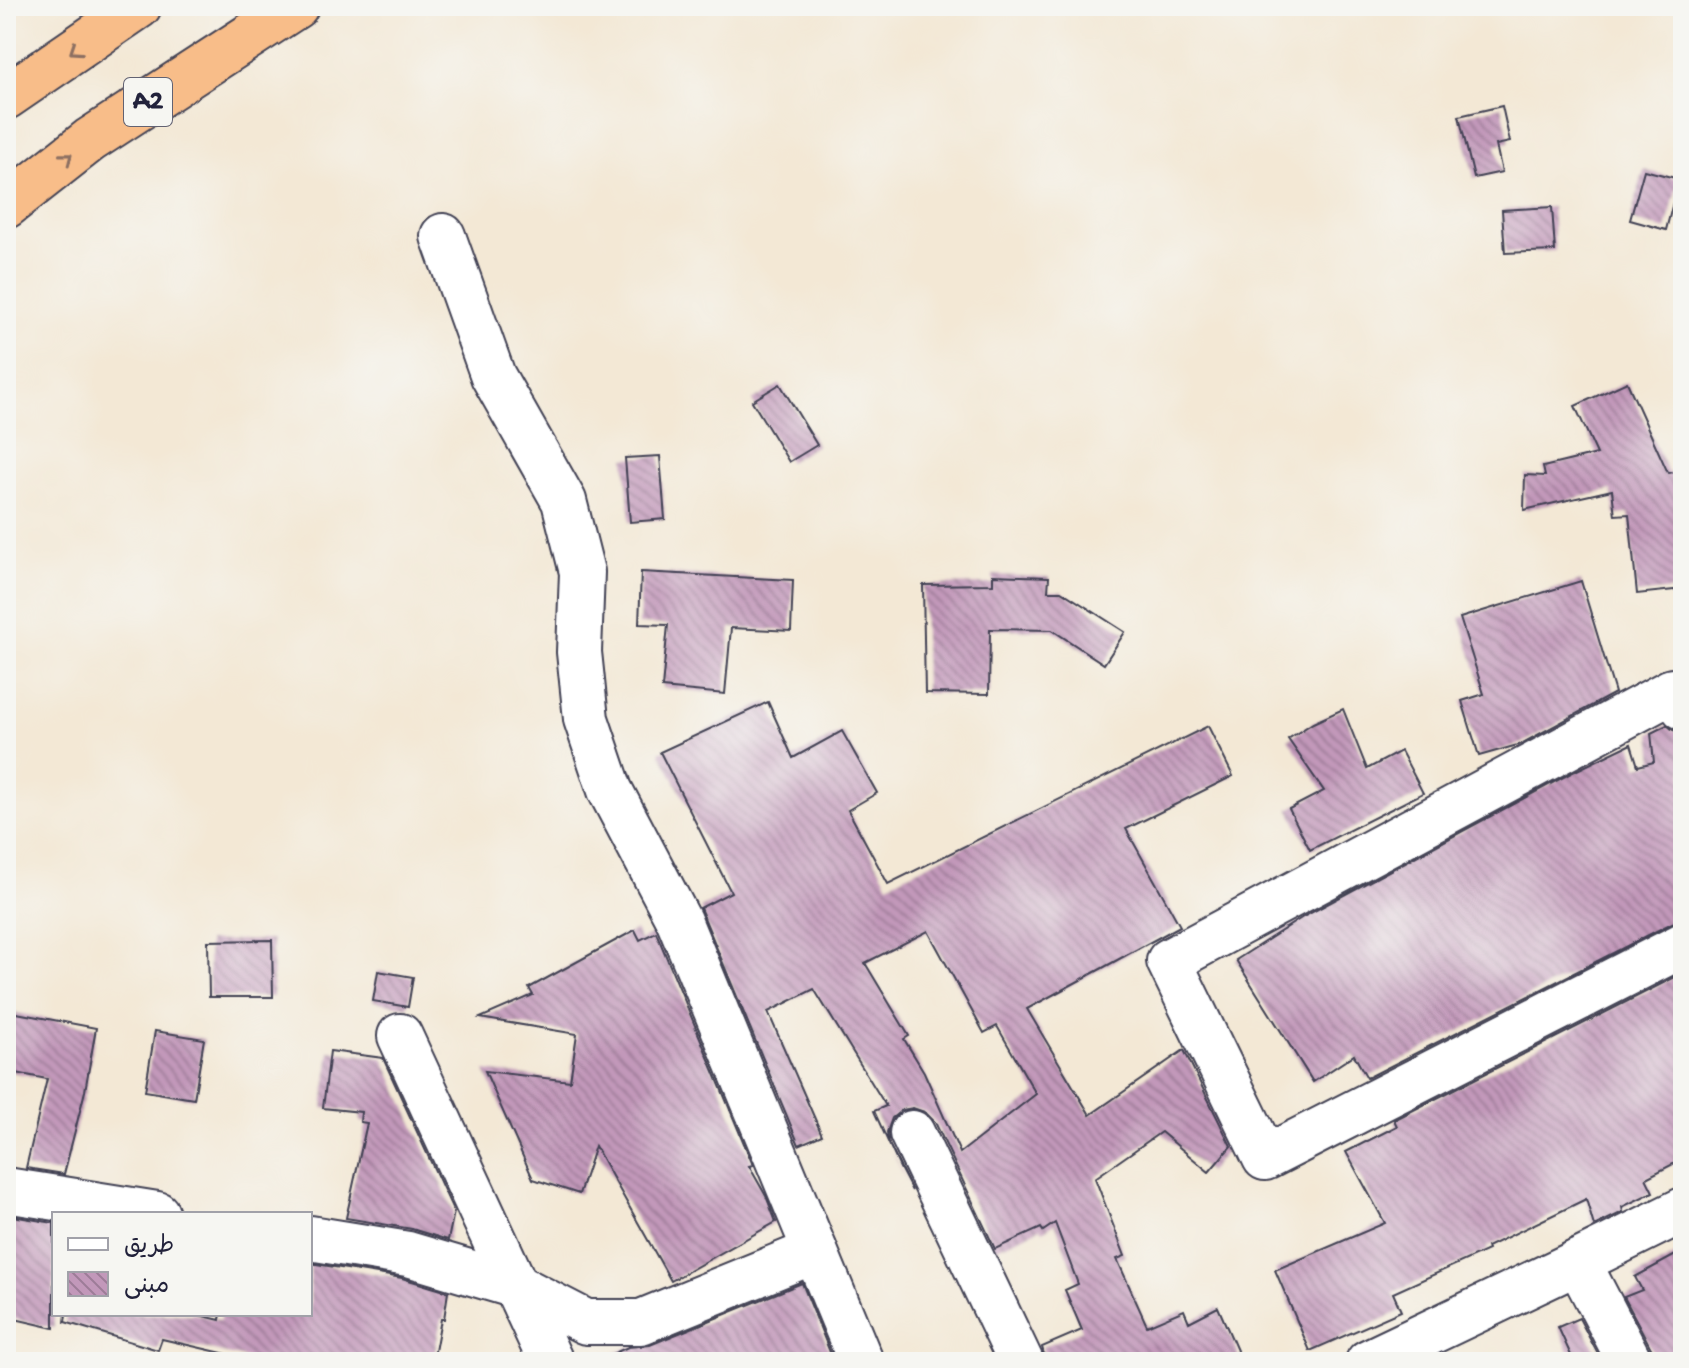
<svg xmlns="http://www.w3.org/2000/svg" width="1689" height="1368" font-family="'Gochi Hand','Playpen Sans Arabic',sans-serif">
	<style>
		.building { fill: url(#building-back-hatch); fill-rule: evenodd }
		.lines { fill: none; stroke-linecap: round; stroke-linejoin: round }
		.minor-casing { stroke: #414052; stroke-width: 48 }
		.highway-casing { stroke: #414052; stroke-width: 48 }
		.minor { stroke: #fff; stroke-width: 44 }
		.highway { stroke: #f8bd89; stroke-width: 44 }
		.oneway { stroke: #8d7062 }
		.labels { text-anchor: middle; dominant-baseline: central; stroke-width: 6; stroke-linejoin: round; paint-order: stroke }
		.shield { fill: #f6f6f2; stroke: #626272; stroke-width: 2 }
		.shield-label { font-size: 28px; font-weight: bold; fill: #22223b }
	</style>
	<defs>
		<pattern id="building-back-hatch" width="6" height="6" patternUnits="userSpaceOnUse" patternTransform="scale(2)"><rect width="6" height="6" fill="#c298ba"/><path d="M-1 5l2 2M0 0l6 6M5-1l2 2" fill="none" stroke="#9d7c98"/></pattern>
	</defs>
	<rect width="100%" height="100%" fill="#f6f6f2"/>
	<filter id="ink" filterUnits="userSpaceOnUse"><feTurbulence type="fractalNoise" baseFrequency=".0125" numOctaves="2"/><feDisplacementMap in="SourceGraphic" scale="16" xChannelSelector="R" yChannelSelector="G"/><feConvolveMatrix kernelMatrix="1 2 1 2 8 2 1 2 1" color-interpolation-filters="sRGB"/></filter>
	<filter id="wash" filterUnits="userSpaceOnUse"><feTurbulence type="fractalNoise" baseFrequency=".006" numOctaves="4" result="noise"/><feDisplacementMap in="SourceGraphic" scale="32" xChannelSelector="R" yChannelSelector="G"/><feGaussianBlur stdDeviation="1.8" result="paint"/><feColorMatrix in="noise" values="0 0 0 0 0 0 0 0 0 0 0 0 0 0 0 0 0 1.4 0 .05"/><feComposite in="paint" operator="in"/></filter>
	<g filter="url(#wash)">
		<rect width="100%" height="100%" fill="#f3e8d5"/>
		<g id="blocks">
			<g class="building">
				<polygon points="1502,106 1510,142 1496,145 1502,172 1474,178 1459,116"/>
				<polygon points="1644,170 1679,179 1666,230 1630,220"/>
				<polygon points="1552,207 1555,251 1505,253 1502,210"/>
				<polygon points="1627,382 1668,473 1683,471 1683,589 1637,594 1629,514 1615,515 1612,490 1524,510 1525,475 1545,476 1543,467 1597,454 1575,406"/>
				<polygon points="780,384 817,445 789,462 752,401"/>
				<polygon points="660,456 665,519 630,522 625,458"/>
				<polygon points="641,572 793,580 791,631 731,628 725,694 662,688 668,625 639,624"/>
				<polygon points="993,575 1049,577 1048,591 1061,591 1125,632 1104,664 1052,630 990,629 989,694 925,693 923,585 993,584"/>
				<polygon points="1581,581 1615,693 1521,744 1479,756 1462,701 1484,694 1460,618"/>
				<path d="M768,702L793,758L842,731L877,793L848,810L888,884L1208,726L1233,776L1126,829L1180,926L1027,1009L1090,1115L1184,1050L1231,1146L1209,1172L1161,1132L1095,1178L1125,1256L1117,1259L1147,1326L1184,1310L1189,1322L1218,1307L1242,1362H1046L1042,1347L1082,1330L1065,1290L1078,1284L1055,1223L1043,1231L1041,1228L995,1249L935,1122L925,1112L913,1108L902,1110L892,1118L887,1132L889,1144L912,1191L900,1168L874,1111L886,1106L814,989L768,1012L822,1135L799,1145L700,908L731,892L660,752ZM928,931L984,1033L997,1026L1036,1094L960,1153L924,1072L904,1039L909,1036L865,963Z"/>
				<polygon points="1343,709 1367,769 1401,751 1423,793 1310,850 1289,809 1324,791 1288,739 1313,723"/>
				<polygon points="1667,725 1673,730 1683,732 1683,920 1672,923 1367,1078 1354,1055 1313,1082 1236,960 1303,917 1571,773 1631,744 1638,766 1654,762 1651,733"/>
				<polygon points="635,930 640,940 656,932 753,1165 749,1166 766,1196 776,1222 671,1281 595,1146 579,1194 533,1179 485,1071 570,1081 577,1034 480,1018 533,995 529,988"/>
				<polygon points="272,940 273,997 209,997 208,941"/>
				<polygon points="378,971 413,977 408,1007 373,1001"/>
				<polygon points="1683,973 1683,1159 1646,1178 1653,1192 1622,1207 1623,1212 1594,1226 1586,1199 1487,1247 1488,1250 1393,1293 1401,1311 1310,1351 1275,1270 1385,1223 1346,1152 1397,1126 1394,1120"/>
				<polygon points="6,1011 96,1028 85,1091 64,1174 26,1168 47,1079 6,1071"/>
				<polygon points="155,1031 204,1039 194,1099 145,1091"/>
				<polygon points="330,1051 383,1058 454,1212 448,1240 412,1229 346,1218 367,1123 360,1122 361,1112 323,1108"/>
				<polygon points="6,1215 54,1223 54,1328 6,1317"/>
				<polygon points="1683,1251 1683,1362 1655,1362 1652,1350 1624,1297 1642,1290 1635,1277"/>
				<polygon points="310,1263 402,1278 448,1292 444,1319 441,1319 433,1362 261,1362 162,1339 158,1350 65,1322 66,1314 195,1314 220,1320 221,1314 310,1314"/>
				<polygon points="802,1283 834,1362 594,1362 628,1347 650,1345"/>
				<polygon points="1579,1318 1602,1362 1574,1362 1558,1327"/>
			</g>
		</g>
	</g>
	<g filter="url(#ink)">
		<use href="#blocks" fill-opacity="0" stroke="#414052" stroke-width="2"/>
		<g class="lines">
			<defs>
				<g id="minor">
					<polyline points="443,236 493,376 564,501 582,572 579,652 586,719 610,790 679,921 861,1362"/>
					<polyline points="1683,707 1672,691 1169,961 1265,1158 1683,945"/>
					<polyline points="400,1036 551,1362"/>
					<polyline points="912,1133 1021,1362"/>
					<polyline points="6,1190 157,1214"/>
					<polyline points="310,1238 408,1254 516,1286 586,1322 641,1322 815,1251"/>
					<polyline points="1578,1262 1630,1362"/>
					<polyline points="1368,1362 1578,1262 1683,1210"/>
				</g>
				<g id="highway">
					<polyline points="6,97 139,6"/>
					<polyline points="6,206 90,140 296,6"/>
				</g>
			</defs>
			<use href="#minor" class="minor-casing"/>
			<use href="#highway" class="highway-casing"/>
			<use href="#minor" class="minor"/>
			<use href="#highway" class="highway"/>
		</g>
		<defs><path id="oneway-chevron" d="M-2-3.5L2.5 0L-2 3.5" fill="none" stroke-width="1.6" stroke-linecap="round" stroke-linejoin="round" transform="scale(2)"/></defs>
		<g class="oneway">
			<use href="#oneway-chevron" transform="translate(75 50) rotate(146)"/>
			<use href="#oneway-chevron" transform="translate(67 158) rotate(-38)"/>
		</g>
	</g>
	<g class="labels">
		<rect class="shield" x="124" y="78" width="48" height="48" rx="6"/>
		<g class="shield-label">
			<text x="148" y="102">A2</text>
		</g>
	</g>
	<rect width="1689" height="1368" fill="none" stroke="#f6f6f2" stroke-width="32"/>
	<rect x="52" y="1212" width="260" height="104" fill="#f6f6f2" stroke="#a1a1a9" stroke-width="2"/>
	<rect x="68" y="1238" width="40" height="12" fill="#ffffff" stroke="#a1a1a9" stroke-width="2"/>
	<text x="124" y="1252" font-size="24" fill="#22223b">طريق</text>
	<rect x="68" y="1272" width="40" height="24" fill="url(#building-back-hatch)" stroke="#a1a1a9" stroke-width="2"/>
	<text x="124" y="1292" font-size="24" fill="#22223b">مبنى</text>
</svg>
